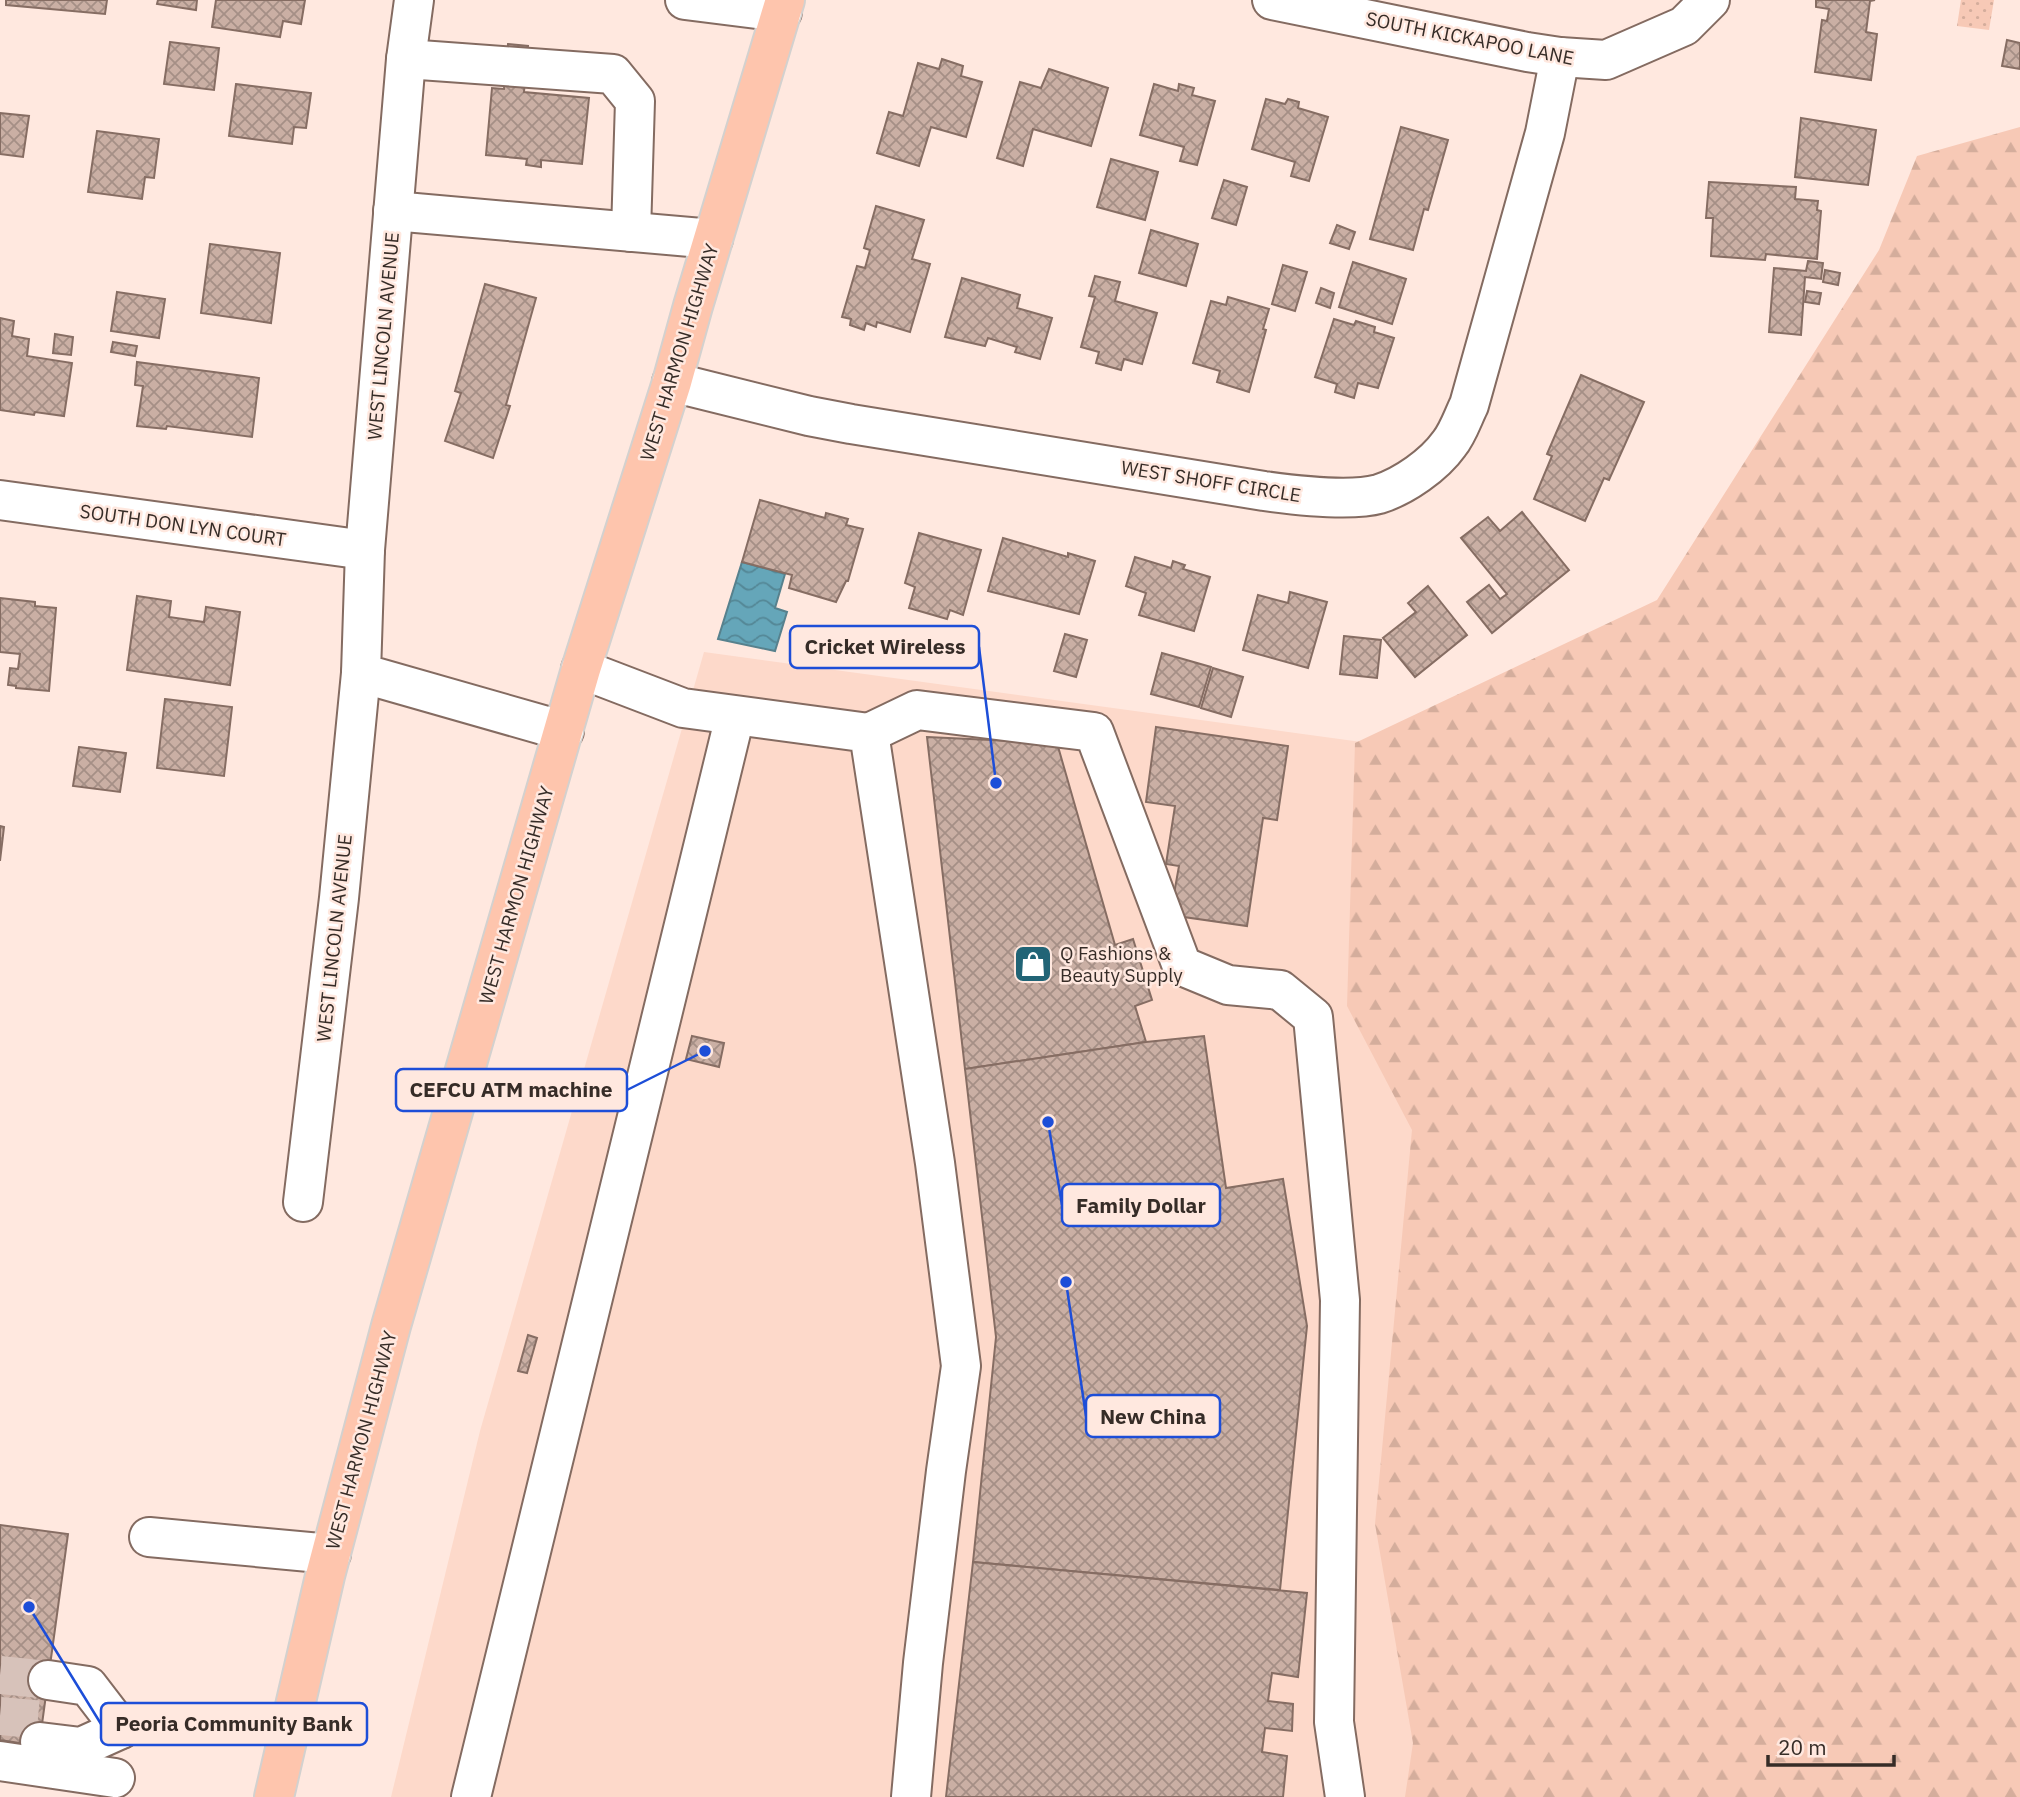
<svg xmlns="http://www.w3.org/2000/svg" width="2020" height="1797" font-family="'IBM Plex Sans',sans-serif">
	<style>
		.built { fill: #fdd9ca }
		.green { fill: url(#green-dots) }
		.forest { fill: url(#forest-firs) }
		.water { fill: url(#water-waves); stroke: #57818d; stroke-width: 2 }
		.building { fill: url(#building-cross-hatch); stroke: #866d63; stroke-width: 2 }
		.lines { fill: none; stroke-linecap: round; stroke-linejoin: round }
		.minor-tunnel { stroke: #d7c2ba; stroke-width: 38; stroke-dasharray: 38 19; stroke-linecap: butt }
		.minor-casing { stroke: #846b61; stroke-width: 42 }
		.major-casing { stroke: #d3d1cf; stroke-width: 42 }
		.minor { stroke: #fff; stroke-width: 38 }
		.major { stroke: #fec5ad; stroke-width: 38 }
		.labels { text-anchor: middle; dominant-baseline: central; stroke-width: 5; stroke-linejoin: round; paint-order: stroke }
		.street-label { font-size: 19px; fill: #362c27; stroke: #ffe8df }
		.poi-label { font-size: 19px; fill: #362c27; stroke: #ffe8df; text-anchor: start }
		.leader { fill: none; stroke: #1d4ed8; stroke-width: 2.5 }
		.callout-dot { fill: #1d4ed8; stroke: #ffe8df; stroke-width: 2.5 }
		.callout { fill: #ffe8df; stroke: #1d4ed8; stroke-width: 2.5 }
		.callout-label { font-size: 21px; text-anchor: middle; font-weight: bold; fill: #362c27 }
	</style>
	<defs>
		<pattern id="green-dots" width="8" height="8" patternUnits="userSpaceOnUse" patternTransform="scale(1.75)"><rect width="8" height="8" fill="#f7c9b6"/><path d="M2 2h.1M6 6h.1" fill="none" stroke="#d4ad9c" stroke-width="1.8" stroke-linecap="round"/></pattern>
		<pattern id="forest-firs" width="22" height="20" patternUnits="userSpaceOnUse" patternTransform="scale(1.75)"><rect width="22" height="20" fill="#f7c9b6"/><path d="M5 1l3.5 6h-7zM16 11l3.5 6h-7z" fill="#d4ad9c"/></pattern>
		<pattern id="water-waves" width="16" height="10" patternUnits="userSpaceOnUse" patternTransform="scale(1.75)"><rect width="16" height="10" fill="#65a6b9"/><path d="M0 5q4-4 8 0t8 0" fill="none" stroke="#548796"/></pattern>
		<pattern id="building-cross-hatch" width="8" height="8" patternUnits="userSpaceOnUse" patternTransform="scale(1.75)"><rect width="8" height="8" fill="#caafa4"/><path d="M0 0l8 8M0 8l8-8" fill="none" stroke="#a58f86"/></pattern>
	</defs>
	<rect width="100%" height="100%" fill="#ffe8df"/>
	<polygon class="built" points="704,652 1573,771 1454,1797 391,1797 480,1431"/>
	<polygon class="green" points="1961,0 1994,0 1989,30 1957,26"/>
	<polygon class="forest" points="2020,127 2020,1797 1405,1797 1413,1743 1375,1524 1412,1130 1347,1006 1355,743 1657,600 1879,250 1917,156"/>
	<polygon class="water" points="742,562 785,574 775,608 787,612 775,651 718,639"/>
	<g class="building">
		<polygon points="6,0 107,0 105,14 6,5"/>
		<polygon points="158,0 197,0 196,10 157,4"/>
		<polygon points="216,0 305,0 301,24 283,21 280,37 212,27"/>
		<polygon points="1816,0 1875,0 1870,1 1866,32 1877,34 1871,80 1815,72 1822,20 1827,21 1829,9 1816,7"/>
		<polygon points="2007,40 2020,43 2020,69 2002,66"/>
		<polygon points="170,42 219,48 214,90 164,84"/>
		<polygon points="508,44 528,46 524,92 589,98 582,164 541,160 541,167 526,165 527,159 486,155 492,88 504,89"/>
		<polygon points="942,59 963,66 961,76 982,82 966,137 931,127 919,166 877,153 889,112 903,116 918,63 939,69"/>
		<polygon points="1049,69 1108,88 1091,146 1033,129 1023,166 997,158 1020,82 1041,88"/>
		<polygon points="236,84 311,93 306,128 294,127 292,144 229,136"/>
		<polygon points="1154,84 1178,91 1179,84 1194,88 1192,95 1215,101 1197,165 1180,161 1184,147 1140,135"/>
		<polygon points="1266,99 1285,104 1288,99 1299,102 1298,108 1328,117 1309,181 1291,176 1295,162 1252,149"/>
		<polygon points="0,113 29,116 23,157 0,154"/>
		<polygon points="1801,118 1876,130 1868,185 1795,177"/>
		<polygon points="1401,127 1448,140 1428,210 1424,209 1413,250 1370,239"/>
		<polygon points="97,131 159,139 154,178 145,177 142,199 88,192"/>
		<polygon points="1111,159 1158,172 1145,220 1097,207"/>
		<polygon points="1224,180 1247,187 1236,225 1212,218"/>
		<polygon points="1709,182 1796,187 1795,199 1818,201 1817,210 1821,211 1817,259 1766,254 1765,260 1711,256 1713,218 1706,218"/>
		<polygon points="876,206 924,220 912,259 930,264 910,332 877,322 876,327 866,323 864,330 850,325 851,319 842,317 857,266 865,268 870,250 864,248"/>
		<polygon points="1337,225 1355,232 1349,249 1330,243"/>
		<polygon points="1151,230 1198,244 1186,286 1139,273"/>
		<polygon points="210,244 280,253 271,323 201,313"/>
		<polygon points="1808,261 1823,263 1821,279 1805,277 1801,335 1769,332 1774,268 1806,271"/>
		<polygon points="1353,262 1406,279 1392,324 1339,307"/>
		<polygon points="1283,265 1307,272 1295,311 1272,304"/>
		<polygon points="1825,270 1840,273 1838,285 1823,282"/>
		<polygon points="1095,276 1120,282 1115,301 1157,313 1142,364 1124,359 1121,370 1096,363 1099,352 1081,347 1095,297 1089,296"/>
		<polygon points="962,278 1020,295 1017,308 1052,318 1040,359 1015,352 1017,347 988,338 985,346 945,337"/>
		<polygon points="485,284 536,298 506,405 510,406 493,458 445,441 461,393 455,391"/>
		<polygon points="1321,288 1334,293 1330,308 1316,303"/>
		<polygon points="1807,291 1821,293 1819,304 1805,302"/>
		<polygon points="117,292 165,299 159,338 111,331"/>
		<polygon points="1228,297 1269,309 1263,329 1266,330 1249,392 1217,382 1220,371 1193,363 1211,301 1226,305"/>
		<polygon points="0,318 14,321 12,336 29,339 27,356 72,363 64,416 35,412 34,415 0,410"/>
		<polygon points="1334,319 1354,325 1356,321 1375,327 1374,332 1394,338 1378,388 1358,383 1354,398 1335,392 1337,384 1315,377"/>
		<polygon points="55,334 73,337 71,355 53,353"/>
		<polygon points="113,342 137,346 135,356 111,352"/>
		<polygon points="137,362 259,378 252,437 167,426 166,429 137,426 143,386 135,385"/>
		<polygon points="1581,375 1644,402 1609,480 1604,478 1585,521 1534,499 1552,456 1547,454"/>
		<polygon points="760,500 825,518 826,513 848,519 846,525 863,529 848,581 846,581 836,602 789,588 792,575 742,562"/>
		<polygon points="1522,512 1569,570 1492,633 1467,602 1489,585 1500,599 1507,594 1461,538 1488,517 1500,531"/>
		<polygon points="919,533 981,550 963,615 950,610 947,619 909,608 915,587 905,583"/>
		<polygon points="1003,538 1068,557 1068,553 1095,561 1079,614 988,591"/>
		<polygon points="1135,557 1171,568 1173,561 1185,565 1183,569 1210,577 1194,631 1139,615 1146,593 1126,586"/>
		<polygon points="1428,586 1467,635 1415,677 1383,638 1416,612 1408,603"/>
		<polygon points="1290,592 1327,602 1308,668 1243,650 1258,595 1288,603"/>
		<polygon points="137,596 171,601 169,617 204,622 206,607 240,612 230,685 127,670"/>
		<polygon points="0,598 35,602 35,606 56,608 49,691 16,688 16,686 8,685 10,668 18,669 20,654 0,652"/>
		<polygon points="1065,634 1087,640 1076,677 1054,671"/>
		<polygon points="1344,636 1381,640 1377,678 1340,674"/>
		<polygon points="1162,653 1211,667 1199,707 1151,694"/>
		<polygon points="1213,668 1243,677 1231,717 1201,708"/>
		<polygon points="165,699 232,707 224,776 157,768"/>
		<polygon points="1156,727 1288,746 1277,820 1263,818 1247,926 1184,917 1174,894 1179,866 1166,864 1175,806 1146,802"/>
		<polygon points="927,737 1057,743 1115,945 1133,939 1152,1000 1135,1006 1146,1042 965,1069"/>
		<polygon points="79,747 126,753 120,792 73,786"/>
		<polygon points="0,826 4,827 0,861"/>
		<polygon points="692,1036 724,1043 719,1067 686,1059"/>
		<polygon points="1204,1036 1226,1188 1283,1179 1307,1326 1280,1590 973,1562 996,1337 965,1069 1146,1042"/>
		<polygon points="528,1335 537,1338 527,1373 518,1371"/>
		<polygon points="0,1525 68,1534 39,1746 0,1740"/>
		<polygon points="973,1562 1307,1593 1298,1677 1272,1673 1268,1701 1293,1704 1292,1731 1265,1728 1262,1752 1287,1756 1283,1797 946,1797"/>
	</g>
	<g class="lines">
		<g class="minor-tunnel">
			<polyline points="0,1675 48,1680"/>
			<polyline points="0,1716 43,1720"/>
		</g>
		<defs>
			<g id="minor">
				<polyline points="414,0 406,59 365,550 361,673 564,731"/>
				<polyline points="685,0 782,12"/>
				<polyline points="1272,0 1527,52 1560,57 1606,60 1684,26 1710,0"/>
				<polyline points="406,59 613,74 635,101 631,232"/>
				<polyline points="393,211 713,239"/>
				<path d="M672,382L809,416L851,424L1264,491C1293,495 1350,502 1379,494C1404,486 1434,465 1449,444C1458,433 1463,417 1469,405L1545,133L1560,57"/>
				<polyline points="0,500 365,550"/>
				<polyline points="581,669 683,708 869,733 935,1163 961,1366 946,1471 923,1663 911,1797"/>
				<polyline points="869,733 917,710 1094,732 1182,966 1228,985 1280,990 1313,1017 1340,1300 1334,1722 1345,1797"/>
				<polyline points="303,1202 339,898 361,673"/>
				<polyline points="149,1537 331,1554"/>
				<polyline points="48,1680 88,1686 121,1729"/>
				<polyline points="40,1742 81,1747 121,1729"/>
				<polyline points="0,1761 115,1778"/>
				<polyline points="471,1797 735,716"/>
			</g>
			<polyline id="major" points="274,1797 325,1576 391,1326 581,669 672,382 693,306 785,0"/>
		</defs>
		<use href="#minor" class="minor-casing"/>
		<use href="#major" class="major-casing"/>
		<use href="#minor" class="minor"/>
		<use href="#major" class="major"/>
	</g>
	<defs>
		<symbol id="shop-square" viewBox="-11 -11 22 22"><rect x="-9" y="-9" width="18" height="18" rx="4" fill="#216476" stroke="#ffe8df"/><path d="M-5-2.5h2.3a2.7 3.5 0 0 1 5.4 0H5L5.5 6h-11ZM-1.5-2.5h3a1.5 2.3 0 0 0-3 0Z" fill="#fff"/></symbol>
	</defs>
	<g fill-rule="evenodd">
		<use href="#shop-square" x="1011" y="942" width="44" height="44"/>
	</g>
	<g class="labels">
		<g class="street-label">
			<text transform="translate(1470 38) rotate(11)">SOUTH KICKAPOO LANE</text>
			<text transform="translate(383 336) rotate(-85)">WEST LINCOLN AVENUE</text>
			<text transform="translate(679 352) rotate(-73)">WEST HARMON HIGHWAY</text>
			<text transform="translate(1211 481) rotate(9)">WEST SHOFF CIRCLE</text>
			<text transform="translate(183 525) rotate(8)">SOUTH DON LYN COURT</text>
			<text transform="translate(516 895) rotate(-74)">WEST HARMON HIGHWAY</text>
			<text transform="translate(334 938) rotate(-84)">WEST LINCOLN AVENUE</text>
			<text transform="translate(361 1440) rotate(-75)">WEST HARMON HIGHWAY</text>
		</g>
		<g class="poi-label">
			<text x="1060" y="953">Q Fashions &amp;<tspan x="1060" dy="22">Beauty Supply</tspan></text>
		</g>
	</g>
	<path class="leader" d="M996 783L979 647M705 1051L627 1090M1048 1122L1062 1205M1066 1282L1086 1416M29 1607L101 1724"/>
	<g class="callout-dot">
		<circle cx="996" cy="783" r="7"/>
		<circle cx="705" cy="1051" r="7"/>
		<circle cx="1048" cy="1122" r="7"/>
		<circle cx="1066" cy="1282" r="7"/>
		<circle cx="29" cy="1607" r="7"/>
	</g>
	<g class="callout">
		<rect x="790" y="626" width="189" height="42" rx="7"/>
		<rect x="396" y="1069" width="231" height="42" rx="7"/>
		<rect x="1062" y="1184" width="158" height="42" rx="7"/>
		<rect x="1086" y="1395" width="134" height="42" rx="7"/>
		<rect x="101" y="1703" width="266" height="42" rx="7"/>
	</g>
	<g class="callout-label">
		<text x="885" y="654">Cricket Wireless</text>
		<text x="511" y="1097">CEFCU ATM machine</text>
		<text x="1141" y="1213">Family Dollar</text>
		<text x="1153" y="1424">New China</text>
		<text x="234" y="1731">Peoria Community Bank</text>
	</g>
	<path d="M1768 1755v10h126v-10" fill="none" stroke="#362c27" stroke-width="3.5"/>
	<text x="1778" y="1755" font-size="21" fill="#362c27" stroke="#ffe8df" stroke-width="5" paint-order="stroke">20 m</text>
</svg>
